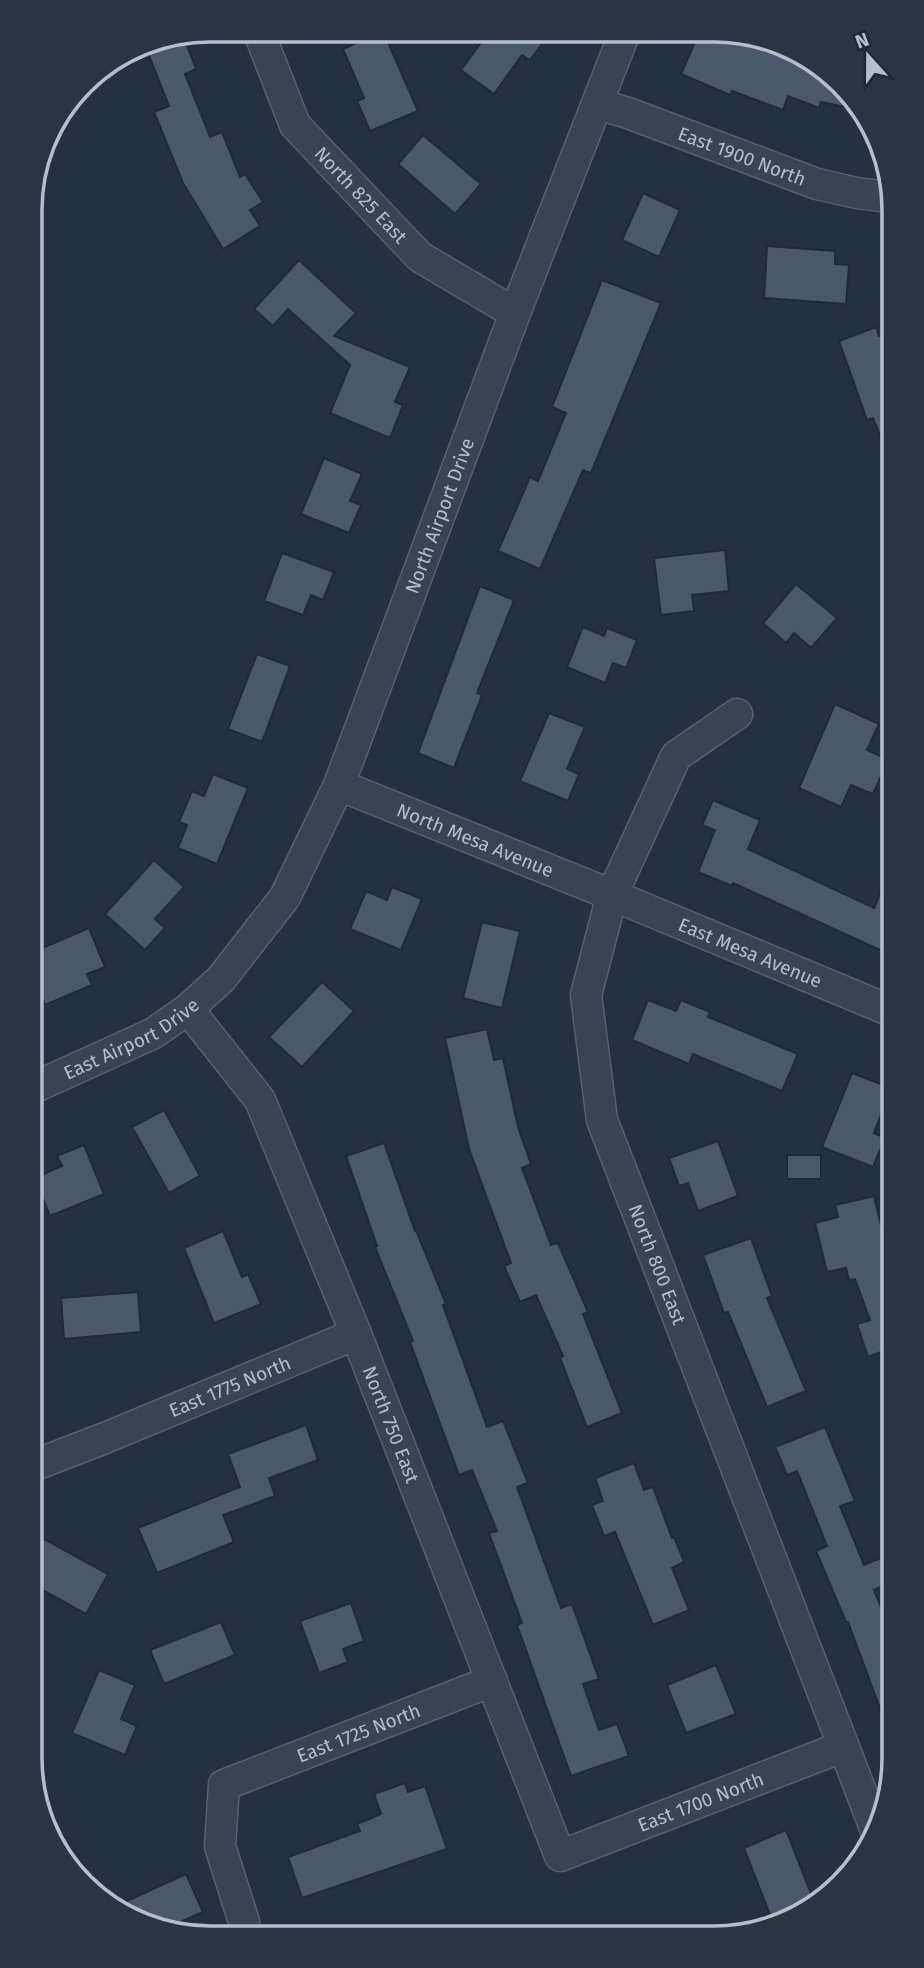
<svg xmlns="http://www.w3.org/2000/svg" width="924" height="1968" font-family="'Fira Sans',sans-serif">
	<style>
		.building { fill: #4a586b; stroke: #202a38; stroke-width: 2 }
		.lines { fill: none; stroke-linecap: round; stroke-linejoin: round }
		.minor-casing { stroke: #57616e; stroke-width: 33 }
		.minor { stroke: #394351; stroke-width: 30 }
		.labels { text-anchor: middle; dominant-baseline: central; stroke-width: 7; stroke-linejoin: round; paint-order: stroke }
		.street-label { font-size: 19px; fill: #b6becb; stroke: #1e2836 }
		.rim { fill: none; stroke: #b6becb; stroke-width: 3.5 }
	</style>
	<rect width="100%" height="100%" fill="#253142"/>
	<g class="building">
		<polygon points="383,31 418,111 370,131 357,101 364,98 343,49"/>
		<polygon points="489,32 551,32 530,60 522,55 494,94 461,70"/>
		<polygon points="699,33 749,33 833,75 855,109 821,102 819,108 788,96 783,110 732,91 730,95 681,74"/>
		<polygon points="183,35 196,69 185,74 210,137 222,132 240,177 245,174 263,202 250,210 260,226 223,249 183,183 154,112 169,106 144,43"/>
		<polygon points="423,135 481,184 455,214 398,164"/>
		<polygon points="643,193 680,210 659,257 622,240"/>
		<polygon points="767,246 835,251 835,264 849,265 846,304 764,298"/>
		<polygon points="299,260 356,313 334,336 410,367 395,402 403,405 390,438 330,413 350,365 288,309 273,326 254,309"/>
		<polygon points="602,280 661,303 591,473 583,470 540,569 498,551 530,477 538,481 566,413 552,407"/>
		<polygon points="876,327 879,336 889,332 888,455 873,418 867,420 839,341"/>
		<polygon points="324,458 362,474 350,501 361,505 349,533 301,514"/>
		<polygon points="725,550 729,591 692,595 694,611 661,615 654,558"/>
		<polygon points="282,553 334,572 323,600 311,595 303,615 264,601"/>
		<polygon points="796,584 837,618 811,648 794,633 786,643 763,623"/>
		<polygon points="480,586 514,600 477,693 482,695 454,768 418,753"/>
		<polygon points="583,627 604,636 607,628 637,640 626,668 613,663 605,683 567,667"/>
		<polygon points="257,654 290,666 262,742 228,729"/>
		<polygon points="835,704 879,724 867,750 890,760 890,782 880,778 873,794 851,785 841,807 799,788"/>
		<polygon points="549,713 585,727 567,769 579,774 568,801 520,781"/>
		<polygon points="213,774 248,788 217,864 178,848 187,825 179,822 192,791 204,796"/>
		<polygon points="713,800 760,820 748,849 874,908 891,868 891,955 733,883 732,886 698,872 715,830 702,825"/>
		<polygon points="154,860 184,887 155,919 165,928 145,950 105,914"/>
		<polygon points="392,887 422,899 401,950 350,929 366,891 387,900"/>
		<polygon points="482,922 520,931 502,1008 463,998"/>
		<polygon points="89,928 105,967 87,974 92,985 45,1005 33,977 33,952"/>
		<polygon points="322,982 354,1011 302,1067 269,1037"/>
		<polygon points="648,1000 676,1011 681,1000 710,1012 708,1017 798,1054 782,1091 693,1054 689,1064 632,1040"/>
		<polygon points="487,1029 494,1060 503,1058 518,1127 531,1164 522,1168 551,1245 558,1243 588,1312 583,1314 622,1413 587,1427 560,1358 563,1356 536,1295 520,1302 504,1266 511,1263 469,1149 445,1038"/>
		<polygon points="852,1073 891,1088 874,1133 885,1138 873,1167 822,1147"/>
		<polygon points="164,1110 200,1176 169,1193 132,1127"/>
		<polygon points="718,1141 738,1196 698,1211 688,1183 679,1186 669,1158"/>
		<polygon points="384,1143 415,1231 416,1230 446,1304 443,1305 487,1427 503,1421 528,1483 517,1487 561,1608 572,1604 599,1679 583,1684 599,1730 617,1724 629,1756 571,1776 517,1625 522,1623 489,1533 497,1531 472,1470 459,1475 410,1342 413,1341 375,1247 377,1246 346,1156"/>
		<polygon points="84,1145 104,1194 50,1216 34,1178 62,1166 57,1156"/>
		<rect x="787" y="1155" width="34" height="24"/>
		<polygon points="874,1196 892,1271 892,1374 889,1374 881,1352 868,1357 857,1324 870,1320 855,1279 849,1280 846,1268 827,1272 815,1223 838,1217 835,1205"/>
		<polygon points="223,1231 242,1277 248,1274 261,1304 214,1323 184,1248"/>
		<polygon points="751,1238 772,1296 767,1298 806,1391 767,1407 728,1312 724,1313 703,1255"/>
		<polygon points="138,1292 141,1332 64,1339 61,1298"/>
		<polygon points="306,1425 318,1460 269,1478 275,1496 223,1515 234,1542 157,1573 138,1528 240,1487 228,1454"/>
		<polygon points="825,1427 855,1501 840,1506 864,1565 883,1557 893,1581 874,1590 893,1636 894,1738 891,1738 848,1622 846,1622 816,1551 827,1546 797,1471 787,1475 775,1447"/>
		<polygon points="634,1463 644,1490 653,1487 672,1538 674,1537 684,1562 672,1568 689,1610 653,1625 615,1532 604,1536 592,1505 603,1501 595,1478"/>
		<polygon points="35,1534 108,1574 86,1614 35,1586"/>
		<polygon points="351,1603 364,1641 343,1649 348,1662 319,1673 300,1621"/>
		<polygon points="221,1622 235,1655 164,1684 150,1650"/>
		<polygon points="716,1665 736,1714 686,1733 667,1685"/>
		<polygon points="99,1670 135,1685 121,1719 137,1726 125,1755 72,1733"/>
		<polygon points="405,1783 408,1792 425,1786 447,1849 302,1898 288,1857 360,1831 357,1824 381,1814 374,1794"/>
		<polygon points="786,1830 813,1899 795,1911 772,1920 744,1848"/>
		<polygon points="186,1874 203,1912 164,1929 116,1906"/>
	</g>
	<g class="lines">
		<defs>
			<g id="minor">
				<path id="s1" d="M258,30L295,125L420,257L515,313"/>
				<path id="s2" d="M597,104L628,113L817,184L857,193L888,197"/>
				<path id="s3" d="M737,714L676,756L612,895L586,995L602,1120L877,1833"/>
				<path id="s4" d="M339,785L612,895L891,1011"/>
				<path id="s5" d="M188,1009L260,1100L356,1334L560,1856L842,1747"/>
				<path id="s6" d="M33,1088L154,1033L188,1009L221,979L285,897L339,785L515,313L625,32"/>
				<path id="s7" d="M35,1465L105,1438L356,1334"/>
				<path id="s8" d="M243,1935L244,1922L220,1846L224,1785L492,1681"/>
			</g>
		</defs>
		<use href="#minor" class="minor-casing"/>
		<use href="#minor" class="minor"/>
	</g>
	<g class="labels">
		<g class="street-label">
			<text stroke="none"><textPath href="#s2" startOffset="154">East 1900 North</textPath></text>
			<text stroke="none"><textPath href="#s1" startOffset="198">North 825 East</textPath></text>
			<text stroke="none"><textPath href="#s6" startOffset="735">North Airport Drive</textPath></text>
			<text stroke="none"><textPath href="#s4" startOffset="147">North Mesa Avenue</textPath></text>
			<text stroke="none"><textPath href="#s4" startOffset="444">East Mesa Avenue</textPath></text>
			<text stroke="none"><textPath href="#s6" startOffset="110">East Airport Drive</textPath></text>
			<text stroke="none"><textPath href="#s3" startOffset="611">North 800 East</textPath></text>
			<text stroke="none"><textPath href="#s7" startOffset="210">East 1775 North</textPath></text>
			<text stroke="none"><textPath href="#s5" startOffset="466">North 750 East</textPath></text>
			<text stroke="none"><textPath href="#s8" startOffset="298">East 1725 North</textPath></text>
			<text stroke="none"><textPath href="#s5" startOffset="1080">East 1700 North</textPath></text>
		</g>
	</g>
	<path d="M0 0H924V1968H0ZM210 42H714A168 168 0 0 1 882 210V1758A168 168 0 0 1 714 1926H210A168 168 0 0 1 42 1758V210A168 168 0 0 1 210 42Z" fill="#2a3442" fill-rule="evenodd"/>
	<path class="rim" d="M210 42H714A168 168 0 0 1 882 210V1758A168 168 0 0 1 714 1926H210A168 168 0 0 1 42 1758V210A168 168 0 0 1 210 42Z"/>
	<g transform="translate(868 56) rotate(339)" stroke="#1e2836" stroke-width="5" paint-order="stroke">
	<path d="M0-5L12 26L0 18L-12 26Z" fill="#b6becb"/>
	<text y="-10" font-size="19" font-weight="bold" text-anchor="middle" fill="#b6becb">N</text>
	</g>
</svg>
